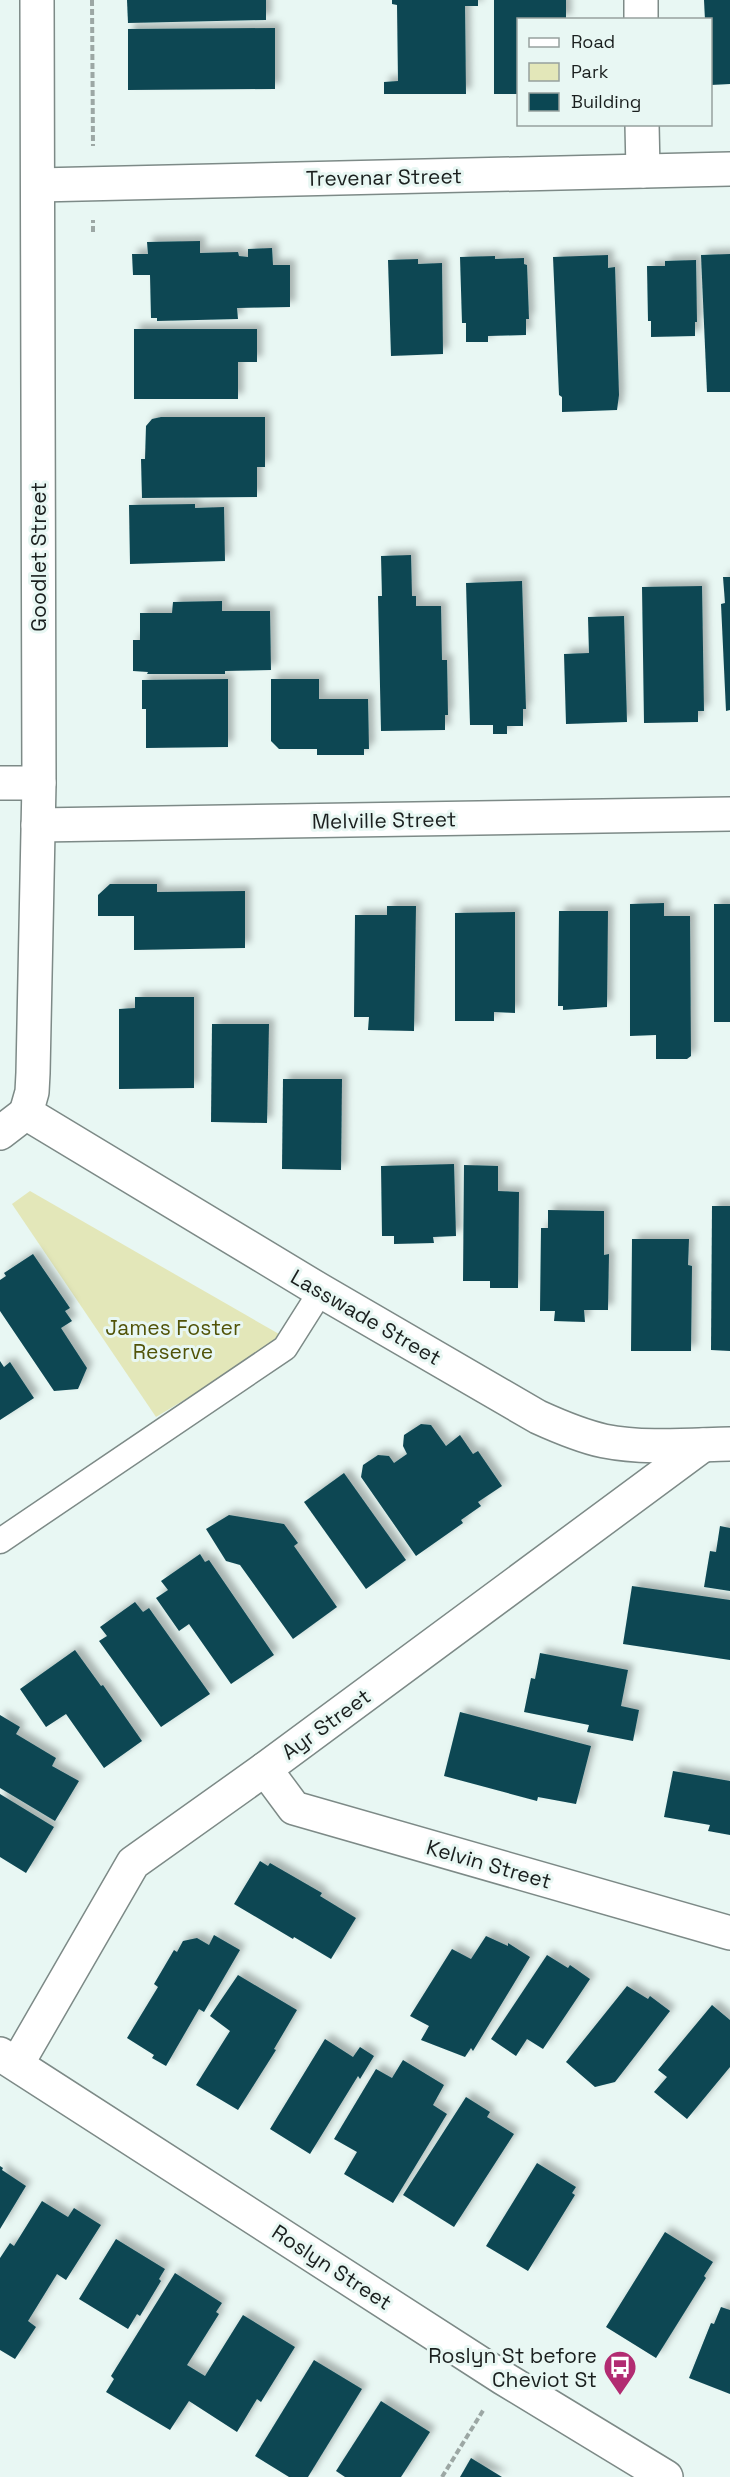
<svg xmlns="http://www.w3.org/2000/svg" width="730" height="2477" font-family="'Space Grotesk',sans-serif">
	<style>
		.green { fill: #e3e7b9 }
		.building { fill: #0b4753; filter: url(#shadow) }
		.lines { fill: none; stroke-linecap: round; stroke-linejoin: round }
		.service-casing { stroke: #7d8a87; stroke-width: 27 }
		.minor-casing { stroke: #7d8a87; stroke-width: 36 }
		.tertiary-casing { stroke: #7d8a87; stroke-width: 36 }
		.path { stroke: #9ca7a4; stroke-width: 4; stroke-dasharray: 6 3; stroke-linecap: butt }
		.service { stroke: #fff; stroke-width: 24 }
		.minor { stroke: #fff; stroke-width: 33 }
		.tertiary { stroke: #fff; stroke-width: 33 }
		.labels { text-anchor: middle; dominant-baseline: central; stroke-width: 6; stroke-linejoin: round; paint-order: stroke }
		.street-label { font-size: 21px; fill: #1a1f1e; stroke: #e8f7f3 }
		.park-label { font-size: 21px; fill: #515308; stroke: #e8f7f3 }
		.poi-label { font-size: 21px; fill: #1a1f1e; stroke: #e8f7f3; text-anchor: end }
	</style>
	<defs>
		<filter id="shadow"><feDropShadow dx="5.5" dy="-5.5" stdDeviation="3" flood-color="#0004"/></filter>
	</defs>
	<rect width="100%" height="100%" fill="#e8f7f3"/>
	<polygon class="green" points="30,1191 279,1334 272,1347 156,1417 12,1204"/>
	<g class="building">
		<polygon points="127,0 266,0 266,20 128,23"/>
		<polygon points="392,0 478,0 478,6 465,6 466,94 384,94 384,82 398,81 397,5 392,4"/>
		<polygon points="494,0 566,0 566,20 518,20 518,94 494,94"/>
		<polygon points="704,0 730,0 730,84 711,85 711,20 705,20"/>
		<polygon points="275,28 275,89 128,90 128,29"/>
		<polygon points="200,241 200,253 238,252 239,256 248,257 248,249 272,248 273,265 290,265 290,307 237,308 238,319 157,321 157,318 151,318 150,275 133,275 132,254 148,254 147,242"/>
		<polygon points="730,254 730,392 707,392 701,255"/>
		<polygon points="608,255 608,268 615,267 619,395 617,410 562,412 562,397 559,395 553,257"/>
		<polygon points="495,256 495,259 524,258 524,264 527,265 529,319 526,319 526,335 488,336 488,342 466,342 466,323 462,323 460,257"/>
		<polygon points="418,259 418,264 442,263 443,354 391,356 388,260"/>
		<polygon points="696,260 697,322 695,322 695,336 651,337 651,321 648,321 647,266 665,266 665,261"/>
		<polygon points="134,329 257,329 257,362 238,362 238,399 134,399"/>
		<polygon points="161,417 265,417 265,467 257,467 257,497 142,498 141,459 145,459 146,426 152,419"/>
		<polygon points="195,504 195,508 224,507 225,561 130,564 129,505"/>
		<polygon points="411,555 412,596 416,596 416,606 441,606 442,660 447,660 448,715 445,715 445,730 381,731 378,596 382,596 381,556"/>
		<polygon points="723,577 730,577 730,710 726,711 721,604 725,603"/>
		<polygon points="522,581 526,709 523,709 523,726 507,726 507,734 493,734 493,725 470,725 466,583"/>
		<polygon points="702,586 704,711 698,711 698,722 644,723 642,587"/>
		<polygon points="222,601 222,611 270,611 271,670 225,671 225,674 147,674 148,672 133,671 133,640 140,640 140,613 172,613 173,602"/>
		<polygon points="624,616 627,722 566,724 564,654 589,653 588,617"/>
		<polygon points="228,679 228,747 146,748 146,709 142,709 142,680"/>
		<polygon points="271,679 319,679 319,699 368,699 369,749 364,749 364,755 317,755 317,749 279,749 271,741"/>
		<polygon points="110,884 157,884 157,892 245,891 245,948 134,950 134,916 98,916 98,895"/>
		<polygon points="664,903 664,916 690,916 691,1056 687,1059 656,1059 656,1035 630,1036 630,904"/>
		<rect x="714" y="904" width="16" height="118"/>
		<polygon points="387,906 416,906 414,1031 368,1030 369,1017 354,1017 355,915 387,915"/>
		<polygon points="559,911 608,911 607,1007 563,1010 563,1006 558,1006"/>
		<polygon points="515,912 515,1013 494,1012 494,1021 455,1021 455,913"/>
		<polygon points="135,997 194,997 194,1088 119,1089 119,1009 135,1008"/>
		<polygon points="212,1024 269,1024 267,1123 211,1122"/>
		<polygon points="283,1079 342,1079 341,1170 282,1169"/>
		<polygon points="454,1164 456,1236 433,1237 434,1243 394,1244 394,1236 382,1236 381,1166"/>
		<polygon points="464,1165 498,1166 498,1191 519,1192 518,1288 490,1288 490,1281 463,1281"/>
		<polygon points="712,1206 730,1206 730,1351 711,1350"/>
		<polygon points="548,1210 604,1211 604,1255 609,1254 608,1310 584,1310 585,1322 554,1321 555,1311 540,1311 541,1228 548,1228"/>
		<polygon points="632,1239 689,1239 688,1265 692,1266 691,1351 631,1351"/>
		<polygon points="33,1254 70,1308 65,1311 72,1321 61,1328 87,1368 78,1389 54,1391 0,1311 0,1280 6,1276 4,1273"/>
		<polygon points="0,1361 4,1367 10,1362 34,1398 0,1420"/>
		<polygon points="421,1424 431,1425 446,1446 460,1435 473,1454 478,1451 502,1486 478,1502 481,1506 461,1520 463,1523 416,1556 361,1477 363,1465 378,1455 389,1456 394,1463 407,1454 403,1446 404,1435"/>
		<polygon points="344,1473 406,1560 366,1589 304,1502"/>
		<polygon points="229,1515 284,1524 298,1543 294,1546 337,1607 293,1639 240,1565 226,1561 206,1529"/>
		<polygon points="720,1526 730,1528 730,1591 704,1587 710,1551 716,1552"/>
		<polygon points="200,1554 205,1562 209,1560 274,1655 231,1684 189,1624 179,1631 156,1598 168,1590 161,1581"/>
		<polygon points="632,1586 730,1600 730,1660 623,1644"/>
		<polygon points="135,1602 143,1612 149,1608 210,1694 161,1727 99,1641 107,1636 100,1627"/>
		<polygon points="75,1650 101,1686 103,1685 142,1741 104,1768 66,1714 46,1727 20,1689"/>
		<polygon points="540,1653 628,1670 621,1706 639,1710 633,1741 587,1732 589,1725 524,1712 531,1678 535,1679"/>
		<polygon points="460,1712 591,1746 576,1804 538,1797 537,1801 444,1776"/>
		<polygon points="0,1715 20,1727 16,1734 56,1758 52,1766 79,1781 55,1821 0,1788"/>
		<polygon points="673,1771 730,1781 730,1835 708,1831 710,1825 664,1817"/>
		<polygon points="0,1794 54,1827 26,1873 0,1857"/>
		<polygon points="260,1861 268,1866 270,1863 322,1893 320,1896 356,1918 331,1959 294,1937 293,1939 234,1904"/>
		<polygon points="214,1935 240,1950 204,2012 199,2009 166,2066 152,2058 154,2055 127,2038 158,1987 154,1984 174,1950 177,1952 183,1941 197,1938 209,1945"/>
		<polygon points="486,1936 508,1946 508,1943 530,1957 473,2051 471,2048 465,2057 421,2040 429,2026 410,2016 452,1949 471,1959"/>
		<polygon points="547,1955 568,1968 570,1965 590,1979 543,2049 527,2039 516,2056 491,2039"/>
		<polygon points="238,1975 297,2010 274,2049 276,2050 238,2110 196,2085 230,2031 210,2016"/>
		<polygon points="627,1986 648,1999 650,1996 670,2011 615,2082 595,2087 566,2062"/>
		<polygon points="712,2005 730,2020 730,2067 687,2119 654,2092 667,2077 658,2070"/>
		<polygon points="325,2039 353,2057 360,2047 374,2056 360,2079 358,2076 310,2154 270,2129"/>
		<polygon points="403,2060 444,2085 433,2105 447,2114 393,2203 344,2174 357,2152 334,2139 376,2069 392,2078"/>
		<polygon points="466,2097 490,2112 487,2117 514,2134 454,2227 403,2195"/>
		<polygon points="537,2163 576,2187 572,2193 575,2195 528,2271 486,2246"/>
		<polygon points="0,2166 3,2168 2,2170 26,2186 0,2229"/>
		<polygon points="42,2201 68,2217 74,2208 101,2225 66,2280 57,2274 28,2321 36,2327 15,2359 0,2350 0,2258 10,2243 14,2246"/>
		<polygon points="665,2232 713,2262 704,2276 706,2278 656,2358 606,2327"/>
		<polygon points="116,2239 165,2269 159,2279 161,2281 140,2316 137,2314 128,2329 79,2299"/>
		<polygon points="175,2273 222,2303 216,2312 219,2314 187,2365 205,2376 243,2315 295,2347 261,2402 257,2399 237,2432 189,2401 170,2430 106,2392 114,2379 111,2376"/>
		<polygon points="721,2307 730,2310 730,2394 689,2378 711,2323 714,2324"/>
		<polygon points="314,2360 362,2389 308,2477 289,2477 255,2456"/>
		<polygon points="381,2401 430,2432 401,2477 345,2477 336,2471"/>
		<polygon points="471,2458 502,2477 460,2477"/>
	</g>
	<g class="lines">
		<defs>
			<polyline id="service" points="0,1541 285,1348 321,1291"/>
			<g id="minor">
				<polyline points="641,0 641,20"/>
				<polyline points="642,124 643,171"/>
				<polyline points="38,185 730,169"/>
				<polyline points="0,783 39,783"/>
				<polyline points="38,825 730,814"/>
				<polyline points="26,1113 32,1092 33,1073 39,783 37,0"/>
				<path d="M26,1113L321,1291L538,1417C560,1427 581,1436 604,1441C644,1449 689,1445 730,1444"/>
				<polyline points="0,1133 26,1113"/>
				<polyline points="265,1769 294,1808 730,1933"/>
				<polyline points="17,2064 133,1863 265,1769 703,1445"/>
			</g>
			<polyline id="tertiary" points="0,2054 503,2378 666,2477"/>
		</defs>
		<use href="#service" class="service-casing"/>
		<use href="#minor" class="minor-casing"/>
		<use href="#tertiary" class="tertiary-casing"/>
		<g class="path">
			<polyline points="92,0 93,146"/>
			<polyline points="93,232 93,220"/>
			<polyline points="442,2477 484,2409"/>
		</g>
		<use href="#service" class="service"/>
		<use href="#minor" class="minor"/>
		<use href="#tertiary" class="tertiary"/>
	</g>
	<defs>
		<symbol id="bus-pin" viewBox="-11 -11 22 30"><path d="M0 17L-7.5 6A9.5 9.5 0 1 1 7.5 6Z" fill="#b22c72" stroke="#e8f7f3"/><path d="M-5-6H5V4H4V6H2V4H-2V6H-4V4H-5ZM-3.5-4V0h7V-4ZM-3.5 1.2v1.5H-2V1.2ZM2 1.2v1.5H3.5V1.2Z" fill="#fff"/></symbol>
	</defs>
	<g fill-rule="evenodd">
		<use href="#bus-pin" x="601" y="2348" width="38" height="52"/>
	</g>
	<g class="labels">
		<g class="street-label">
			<text transform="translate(384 177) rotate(-1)">Trevenar Street</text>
			<text transform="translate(38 557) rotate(-90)">Goodlet Street</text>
			<text transform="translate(384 820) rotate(-1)">Melville Street</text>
			<text transform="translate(366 1317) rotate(30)">Lasswade Street</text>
			<text transform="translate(326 1724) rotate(-36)">Ayr Street</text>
			<text transform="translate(489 1864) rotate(16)">Kelvin Street</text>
			<text transform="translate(332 2267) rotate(33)">Roslyn Street</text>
		</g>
		<g class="park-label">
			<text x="173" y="1327">James Foster<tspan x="173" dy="24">Reserve</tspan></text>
		</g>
		<g class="poi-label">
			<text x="597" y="2355">Roslyn St before<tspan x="597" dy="24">Cheviot St</tspan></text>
		</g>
	</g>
	<rect x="517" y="18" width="195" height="108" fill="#e8f7f3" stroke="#96a19e" stroke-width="1.5"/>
	<rect x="529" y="38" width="30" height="9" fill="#ffffff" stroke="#96a19e" stroke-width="1.5"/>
	<text x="571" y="48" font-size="18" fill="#1a1f1e">Road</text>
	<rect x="529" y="63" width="30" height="18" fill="#e3e7b9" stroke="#96a19e" stroke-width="1.5"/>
	<text x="571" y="78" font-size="18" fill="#1a1f1e">Park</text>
	<rect x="529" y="93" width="30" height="18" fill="#0b4753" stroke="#96a19e" stroke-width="1.5"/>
	<text x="571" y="108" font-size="18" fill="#1a1f1e">Building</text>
</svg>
